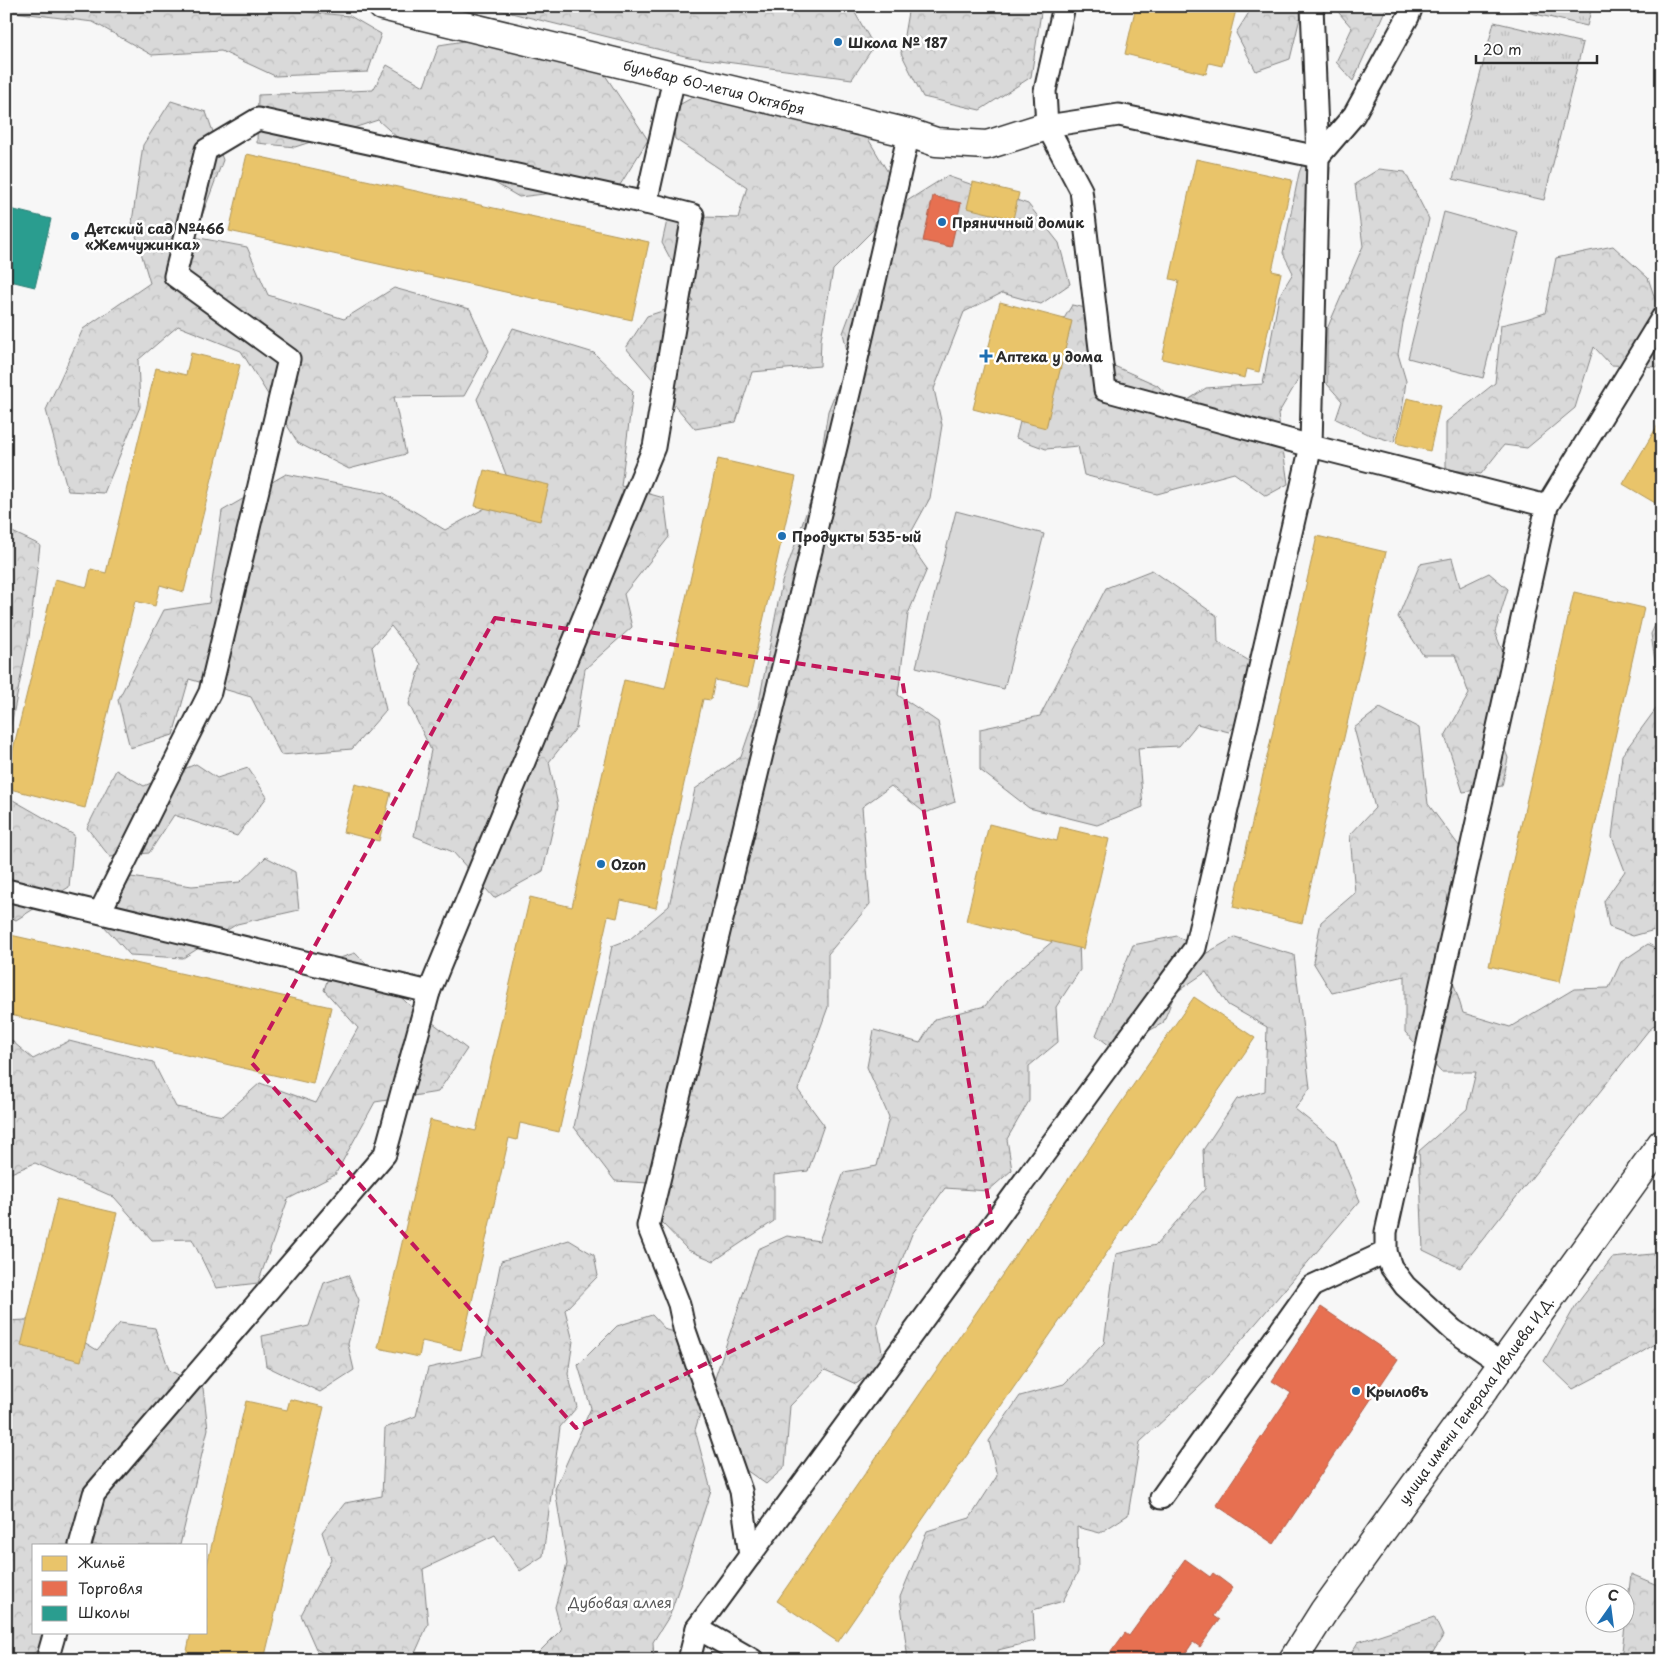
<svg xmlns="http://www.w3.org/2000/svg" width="1668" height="1666" font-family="'Playpen Sans',sans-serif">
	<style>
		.grass { fill: url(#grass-tufts); stroke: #828282 }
		.forest { fill: url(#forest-crowns); stroke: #828282 }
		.garden { fill: #d9d9d9; stroke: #828282 }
		.homes { fill: #e9c46a; stroke: #b09657 }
		.shops { fill: #e76f51; stroke: #af5b46 }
		.schools { fill: #2a9d8f; stroke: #2a7b71 }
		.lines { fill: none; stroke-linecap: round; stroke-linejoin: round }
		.service-casing { stroke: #2b2b2b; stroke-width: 25 }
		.minor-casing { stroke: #2b2b2b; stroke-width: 31 }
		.tertiary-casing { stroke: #2b2b2b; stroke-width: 31 }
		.service { stroke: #fff; stroke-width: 21 }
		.minor { stroke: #fff; stroke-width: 28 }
		.tertiary { stroke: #fff; stroke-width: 28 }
		.marked { fill: none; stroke: #c2185b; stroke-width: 4; stroke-dasharray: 10 6; stroke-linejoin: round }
		.poi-dot { fill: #1f6fb2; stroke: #fff; stroke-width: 2 }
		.labels { text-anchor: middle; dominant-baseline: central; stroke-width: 5; stroke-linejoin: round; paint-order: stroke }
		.poi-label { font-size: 14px; font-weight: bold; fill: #2b2b2b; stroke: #fff; text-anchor: start }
		.street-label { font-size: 14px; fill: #2b2b2b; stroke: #fff }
		.park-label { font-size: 14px; fill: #565656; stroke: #fff }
	</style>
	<defs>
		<pattern id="grass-tufts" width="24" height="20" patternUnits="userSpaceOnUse" patternTransform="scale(1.25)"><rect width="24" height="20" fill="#d9d9d9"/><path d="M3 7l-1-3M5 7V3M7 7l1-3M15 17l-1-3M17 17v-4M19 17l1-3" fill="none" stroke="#bababa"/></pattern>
		<pattern id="forest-crowns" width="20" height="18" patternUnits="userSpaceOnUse" patternTransform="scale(1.25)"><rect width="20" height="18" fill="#d9d9d9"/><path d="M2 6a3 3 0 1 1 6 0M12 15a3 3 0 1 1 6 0" fill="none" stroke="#bababa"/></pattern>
	</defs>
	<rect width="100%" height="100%" fill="#f7f7f7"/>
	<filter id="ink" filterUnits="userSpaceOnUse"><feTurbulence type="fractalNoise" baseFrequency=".02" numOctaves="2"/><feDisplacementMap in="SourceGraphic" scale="10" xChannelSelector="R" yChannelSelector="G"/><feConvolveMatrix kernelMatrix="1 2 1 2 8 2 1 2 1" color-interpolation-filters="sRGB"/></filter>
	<g filter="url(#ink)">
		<g class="grass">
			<polygon points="1501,6 1592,6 1587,26"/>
			<polygon points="1494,22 1583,43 1544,200 1453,179"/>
		</g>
		<g class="forest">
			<polygon points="6,6 275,6 284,10 350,16 381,34 368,72 275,76 221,51 152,55 93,22 6,11"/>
			<polygon points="483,6 851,6 874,46 852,79 689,57"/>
			<polygon points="909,6 1042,6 1031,77 980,110 923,97 901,53"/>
			<polygon points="1253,6 1317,6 1300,18 1290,59 1256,71 1236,33"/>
			<polygon points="1333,6 1387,6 1353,81 1336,62 1352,28"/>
			<polygon points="490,37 603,72 648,140 620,185 519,197 483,176 432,169 378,120 295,147 257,143 258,95 373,90 387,65 424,86 439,45"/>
			<polygon points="697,95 867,137 889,174 873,230 833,270 821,339 820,366 752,372 736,422 695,429 626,348 647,316 693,301 662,243 668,216 738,218 747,187 675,139 672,109"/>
			<polygon points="171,101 206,112 223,160 194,237 247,247 268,295 344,319 394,288 470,309 489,351 464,396 394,397 406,454 349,469 298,443 241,351 178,326 138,360 140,407 104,493 68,491 46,410 83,329 150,283 132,222 143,145"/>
			<polygon points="1308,149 1330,167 1327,225 1300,268 1309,292 1302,334 1305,368 1278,414 1288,484 1266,496 1234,473 1157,494 1084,475 1078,446 1046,449 1016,438 1032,373 1072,305 1086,308 1094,357 1157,385 1179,406 1206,388 1263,384 1279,296 1293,273 1283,253 1299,173"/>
			<polygon points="1379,169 1405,172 1429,219 1403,323 1398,354 1406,381 1402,411 1394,442 1365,433 1336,419 1342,401 1327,384 1327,329 1363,246 1355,184"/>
			<polygon points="947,176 1028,204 1059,243 1070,284 1041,304 1002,293 964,312 934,389 942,425 930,498 907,540 927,569 908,614 898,695 938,722 955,802 925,813 891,786 862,807 870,904 828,954 828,1007 798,1090 824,1125 808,1171 774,1175 774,1221 714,1261 688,1250 661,1222 665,1184 615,1181 574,1127 612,946 630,939 669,906 695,789 741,757 758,707 782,582 817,482 828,411 849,359 843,333 875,247 898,231 907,201"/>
			<polygon points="1613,246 1648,278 1662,319 1662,360 1660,367 1611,365 1594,347 1575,408 1527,448 1504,445 1481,474 1446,469 1446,422 1495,383 1501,325 1526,319 1545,313 1556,258"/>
			<polygon points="513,328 594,353 633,391 621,486 664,498 669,537 624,594 632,627 585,669 576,728 549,762 558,806 543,871 494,898 453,852 414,836 431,750 409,704 421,664 391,626 372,647 386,710 352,749 281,755 251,697 189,679 173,735 130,748 118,700 164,610 209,603 222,511 286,474 384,493 445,530 513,493 477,399"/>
			<polygon points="6,529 40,545 29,637 11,725 6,729"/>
			<polygon points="1452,558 1460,587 1489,573 1508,589 1495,632 1515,684 1493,718 1508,758 1502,786 1463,792 1445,736 1469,694 1455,655 1423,655 1398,617 1420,564"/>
			<polygon points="1152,570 1217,616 1218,642 1251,662 1257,703 1229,732 1197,724 1179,746 1138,748 1143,807 1097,825 1029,808 980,770 980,729 1040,716 1106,588"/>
			<polygon points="1662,610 1662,928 1633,936 1609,927 1604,901 1625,871 1612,837 1622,755 1661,702 1651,634"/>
			<polygon points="1380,708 1419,728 1428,804 1474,866 1440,940 1463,1013 1510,1027 1574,989 1609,988 1621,962 1648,944 1662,951 1662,1019 1648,1031 1460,1268 1423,1250 1419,1151 1467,1109 1476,1072 1441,1072 1405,1032 1405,976 1332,993 1313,962 1321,922 1355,893 1350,835 1375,808 1354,728"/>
			<polygon points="196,764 217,778 248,768 267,797 237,836 174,815 149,853 110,857 87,828 116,770 144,786"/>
			<polygon points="13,800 74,835 69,887 16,920 6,915 6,803"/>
			<polygon points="266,857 295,872 299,910 237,924 183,958 130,955 104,926 131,877 192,886 240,882"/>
			<polygon points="1059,936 1079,939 1080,970 1056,1007 1058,1042 1029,1066 1029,1101 1007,1139 1012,1170 988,1191 945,1188 912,1234 877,1323 884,1364 856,1384 825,1370 790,1406 785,1467 766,1484 743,1468 713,1384 758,1249 787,1236 819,1241 844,1172 877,1166 889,1117 867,1067 874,1030 920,1043 935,1019 985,1006 1004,982"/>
			<polygon points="1177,936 1205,954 1235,937 1294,955 1310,1088 1295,1109 1335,1141 1360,1201 1211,1376 1140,1442 1128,1515 1100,1533 1077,1527 1078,1572 1063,1601 1033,1610 1035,1641 998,1650 998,1660 908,1660 900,1597 927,1531 970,1518 997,1476 989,1441 1020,1396 1064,1384 1104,1343 1116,1254 1156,1245 1205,1189 1203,1150 1237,1099 1265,1091 1267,1027 1228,1005 1206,972 1175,993 1163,1023 1115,1050 1096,1035 1133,945"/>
			<polygon points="355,953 407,1003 467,1049 438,1092 375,1102 335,1175 288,1199 258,1283 216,1288 192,1239 152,1240 114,1197 35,1163 6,1175 6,1036 33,1059 69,1041 153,1062 176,1107 223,1116 260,1083 316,1103 358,1028 324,990 334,960"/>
			<polygon points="569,1240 594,1255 598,1276 565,1310 573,1341 568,1374 577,1407 560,1427 543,1556 520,1571 495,1535 423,1569 428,1624 412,1660 337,1660 316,1649 301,1615 331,1559 322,1532 345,1503 382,1496 385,1428 416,1416 428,1368 482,1356 501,1261"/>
			<polygon points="1662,1253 1662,1340 1632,1358 1573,1389 1544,1361 1576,1305 1612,1258"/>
			<polygon points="348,1275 359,1300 348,1344 354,1370 320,1392 266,1366 262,1336 309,1326 324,1283"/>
			<polygon points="652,1315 666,1330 697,1336 710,1356 703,1404 695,1430 711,1490 670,1615 653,1642 654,1660 536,1660 537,1654 561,1630 555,1607 567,1564 555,1489 591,1408 578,1365 617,1326"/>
			<polygon points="46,1319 97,1350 120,1323 155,1328 169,1370 203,1388 208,1429 180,1545 34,1545 34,1632 43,1632 42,1647 24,1660 6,1660 6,1321"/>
			<polygon points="1631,1574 1662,1587 1662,1660 1621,1660"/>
			<polygon points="1434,1617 1443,1636 1428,1660 1347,1660 1358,1642"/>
		</g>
		<g class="garden">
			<polygon points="1444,212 1519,233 1483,378 1408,358"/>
			<polygon points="956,511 1044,534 1004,689 916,667"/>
		</g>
		<g class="homes">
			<polygon points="1136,6 1237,6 1222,66 1209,63 1206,74 1125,54"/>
			<polygon points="247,154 649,242 632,320 229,231"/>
			<polygon points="1196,159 1292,180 1272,271 1281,273 1259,372 1247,369 1245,378 1162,359 1179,281 1170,279"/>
			<polygon points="973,182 1019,193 1013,219 967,208"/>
			<polygon points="1000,302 1072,321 1046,428 973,409"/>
			<polygon points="191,353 240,365 184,592 160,585 155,606 135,601 85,808 6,788 6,778 55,579 87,587 91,569 106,573 156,368 186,375"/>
			<polygon points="1407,398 1440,406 1430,451 1396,443"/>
			<polygon points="1662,418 1662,507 1623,484"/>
			<polygon points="718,459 796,477 748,687 715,680 711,700 703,699 656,908 621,900 617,918 608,916 559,1132 520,1123 517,1140 509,1138 461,1350 422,1341 419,1357 378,1348 430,1120 476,1131 530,897 572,907 624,680 665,689"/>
			<polygon points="484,470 549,485 540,521 475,506"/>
			<polygon points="1317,536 1386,552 1302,923 1233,907"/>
			<polygon points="1574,592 1644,608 1560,982 1489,966"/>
			<polygon points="355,784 391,793 379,841 343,832"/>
			<polygon points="989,824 1057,841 1060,827 1109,839 1083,949 966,921"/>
			<polygon points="6,934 331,1007 313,1084 6,1014"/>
			<polygon points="1194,997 1255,1038 838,1642 777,1601"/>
			<polygon points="57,1199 117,1213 81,1361 21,1346"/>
			<polygon points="290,1399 324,1407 264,1660 185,1660 191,1632 206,1632 206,1569 246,1401 287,1410"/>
		</g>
		<g class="shops">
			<polygon points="933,196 961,203 951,247 923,241"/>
			<polygon points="1321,1307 1398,1359 1274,1544 1216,1505 1291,1393 1272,1381"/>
			<polygon points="1185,1559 1210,1577 1213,1573 1233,1588 1213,1616 1219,1620 1200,1647 1193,1642 1181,1660 1105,1660 1125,1633 1129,1636"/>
		</g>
		<polygon class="schools" points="6,208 51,219 35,287 6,280"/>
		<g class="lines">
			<defs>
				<g id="service">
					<polyline points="1064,6 1045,91 1047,126 1081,190 1105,390 1311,446 1547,506"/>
					<polyline points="1047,126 1119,115 1318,157 1354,115 1408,17 1412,6"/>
					<polyline points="6,890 429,992"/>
					<polyline points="100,912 210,692 289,359 175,276 206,150 258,119 646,203 674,78"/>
					<polyline points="1502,1364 1453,1330 1405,1286 1391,1267 1386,1252 1386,1232 1547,506 1662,318"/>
					<polyline points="1161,1498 1312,1286 1386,1252"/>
					<polyline points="80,1545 94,1494 385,1154 429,992 654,447 693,215 646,203"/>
					<polyline points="750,1556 741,1491 684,1328 679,1304 648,1226 850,389 909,133"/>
					<polyline points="697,1628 753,1660"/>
					<polyline points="47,1660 55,1632"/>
					<polyline points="689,1660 697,1628 1195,948 1311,446 1318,157 1312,6"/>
				</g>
				<polyline id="minor" points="382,6 909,133 936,142 987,145 1047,126"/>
				<polyline id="tertiary" points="1293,1660 1324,1611 1662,1143"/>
			</defs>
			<use href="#service" class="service-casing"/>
			<use href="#minor" class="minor-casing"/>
			<use href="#tertiary" class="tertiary-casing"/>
			<use href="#service" class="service"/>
			<use href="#minor" class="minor"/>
			<use href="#tertiary" class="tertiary"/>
		</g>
	</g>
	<path class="marked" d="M495,618L902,679L992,1222L576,1428L251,1062Z"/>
	<g class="poi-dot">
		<circle cx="838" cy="42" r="5"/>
		<circle cx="942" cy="222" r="5"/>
		<circle cx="75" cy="236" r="5"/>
		<path d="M983.5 348.5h5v5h5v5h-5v5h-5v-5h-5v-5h5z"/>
		<circle cx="782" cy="536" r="5"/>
		<circle cx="601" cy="864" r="5"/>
		<circle cx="1356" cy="1391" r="5"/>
	</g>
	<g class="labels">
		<g class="poi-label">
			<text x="848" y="42">Школа № 187</text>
			<text x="952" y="222">Пряничный домик</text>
			<text x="85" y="228">Детский сад №466<tspan x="85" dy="16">«Жемчужинка»</tspan></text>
			<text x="996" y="356">Аптека у дома</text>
			<text x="792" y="536">Продукты 535-ый</text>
			<text x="611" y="864">Ozon</text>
			<text x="1366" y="1391">Крыловъ</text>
		</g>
		<g class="street-label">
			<text transform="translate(714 87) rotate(14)">бульвар 60-летия Октября</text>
			<text transform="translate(1476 1400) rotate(-54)">улица имени Генерала Ивлиева И.Д.</text>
		</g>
		<g class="park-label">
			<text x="620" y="1602">Дубовая аллея</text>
		</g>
	</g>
	<rect width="1668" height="1666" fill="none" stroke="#fff" stroke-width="25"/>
	<rect x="12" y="12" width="1643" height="1641" fill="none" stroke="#2b2b2b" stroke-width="2" filter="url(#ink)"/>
	<rect x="32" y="1544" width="175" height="90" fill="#ffffff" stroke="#aaaaaa"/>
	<rect x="42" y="1556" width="25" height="15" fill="#e9c46a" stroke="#aaaaaa"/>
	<text x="78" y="1568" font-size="15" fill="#2b2b2b">Жильё</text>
	<rect x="42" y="1581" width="25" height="15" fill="#e76f51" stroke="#aaaaaa"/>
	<text x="78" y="1594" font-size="15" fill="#2b2b2b">Торговля</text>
	<rect x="42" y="1606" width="25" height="15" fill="#2a9d8f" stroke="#aaaaaa"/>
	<text x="78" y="1618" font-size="15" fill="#2b2b2b">Школы</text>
	<g transform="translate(1610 1608) rotate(14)"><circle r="24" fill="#ffffff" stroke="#aaaaaa"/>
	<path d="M0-4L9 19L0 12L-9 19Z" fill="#1f6fb2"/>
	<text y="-8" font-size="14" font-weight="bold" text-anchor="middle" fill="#2b2b2b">С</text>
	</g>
	<path d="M1476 55v8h121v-8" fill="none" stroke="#2b2b2b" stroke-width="2.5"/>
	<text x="1483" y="55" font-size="15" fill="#2b2b2b" stroke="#ffffff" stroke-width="4" paint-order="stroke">20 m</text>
</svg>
